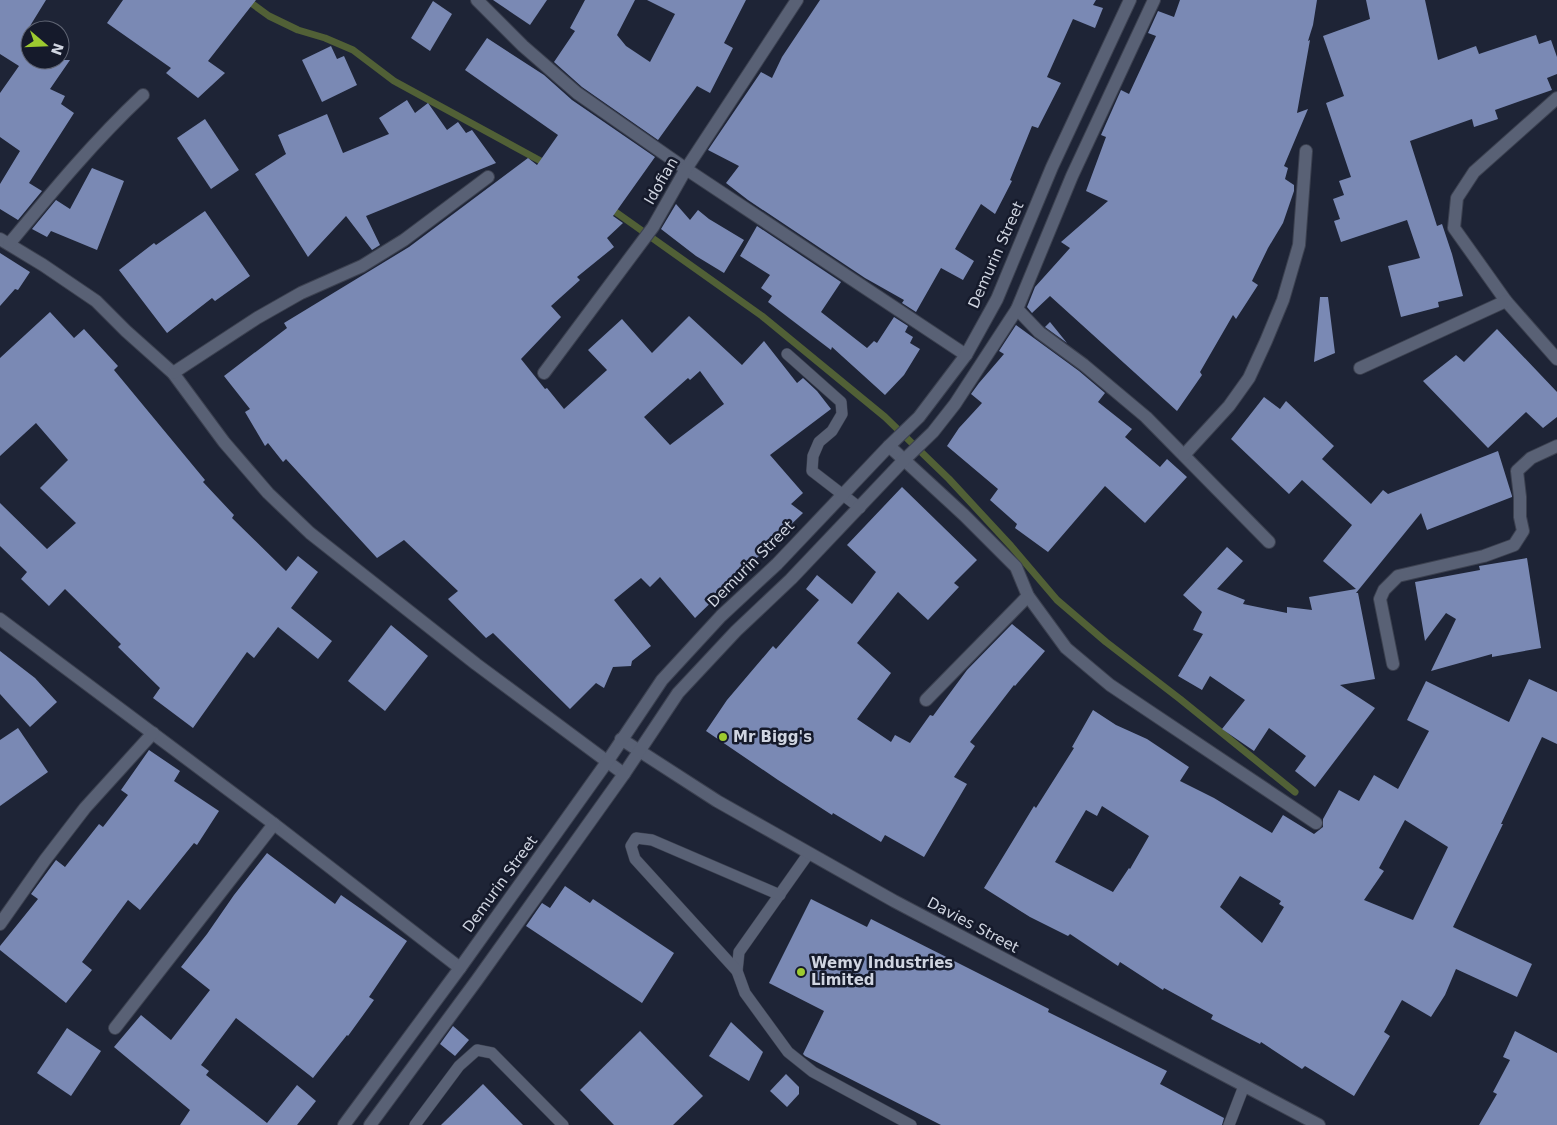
<svg xmlns="http://www.w3.org/2000/svg" width="1557" height="1125" font-family="'DejaVu Sans',sans-serif">
	<style>
		.lines { fill: none; stroke-linecap: round; stroke-linejoin: round }
		.stream { stroke: #516036; stroke-width: 7 }
		.building { fill: #7a89b4; fill-rule: evenodd }
		.service-casing { stroke: #3c4150; stroke-width: 12 }
		.minor-casing { stroke: #3c4150; stroke-width: 14 }
		.tertiary-casing { stroke: #3c4150; stroke-width: 14 }
		.service { stroke: #596175; stroke-width: 11 }
		.minor { stroke: #596175; stroke-width: 12 }
		.tertiary { stroke: #596175; stroke-width: 12 }
		.poi-dot { fill: #9dca30; stroke: #151a2b; stroke-width: 2 }
		.labels { text-anchor: middle; dominant-baseline: central; stroke-width: 5; stroke-linejoin: round; paint-order: stroke }
		.street-label { font-size: 15px; fill: #d0d5e1; stroke: #151a2b }
		.poi-label { font-size: 15px; font-weight: bold; fill: #d0d5e1; stroke: #151a2b; text-anchor: start }
	</style>
	<rect width="100%" height="100%" fill="#1e2436"/>
	<g class="lines">
		<g class="stream">
			<polyline points="247,0 269,16 298,30 325,38 353,50 394,81 548,165"/>
			<polyline points="610,208 762,316 885,417 949,479 1011,546 1057,600 1106,642 1180,699 1295,792"/>
		</g>
	</g>
	<g class="building">
		<polygon points="0,0 46,0 30,26 30,60 70,60 50,89 65,96 61,104 74,113 29,183 42,191 18,220 0,209 0,184 20,151 0,137 0,93 19,66 0,54"/>
		<polygon points="123,0 256,0 208,61 225,73 198,98 166,73 171,68 107,23"/>
		<polygon points="493,0 547,0 530,25"/>
		<polygon points="585,0 635,0 617,35 626,46 650,62 675,14 647,0 746,0 724,43 733,48 710,93 697,86 658,140 582,87 554,62 575,31 570,28"/>
		<polygon points="820,0 1096,0 1093,5 1103,8 1095,28 1073,19 1047,77 1061,83 1038,128 1032,126 1010,180 1012,181 995,214 981,204 955,249 974,261 963,280 941,268 916,312 902,303 904,300 865,278 748,200 726,183 739,166 708,150 761,72 772,78 782,57"/>
		<polygon points="1180,0 1317,0 1313,25 1308,41 1310,40 1297,113 1308,109 1284,166 1288,168 1285,179 1294,185 1294,191 1283,223 1268,248 1252,281 1258,285 1236,319 1233,315 1200,372 1202,375 1177,411 1050,296 1032,313 1027,307 1035,287 1070,248 1061,242 1108,201 1086,191 1106,137 1101,135 1121,90 1129,94 1156,36 1148,33 1158,11 1174,17"/>
		<polygon points="1366,0 1425,0 1438,60 1476,46 1479,54 1536,35 1539,44 1551,40 1557,57 1557,74 1547,78 1552,90 1495,110 1498,119 1474,127 1472,119 1410,141 1437,226 1442,224 1452,254 1463,296 1438,302 1439,307 1401,317 1388,266 1420,258 1407,220 1341,242 1334,221 1340,219 1333,199 1344,195 1339,181 1351,177 1326,103 1344,96 1323,36 1370,19"/>
		<polygon points="433,1 452,14 430,51 411,38"/>
		<path d="M487,38L544,75L572,100L655,157L613,216L623,223L607,238L614,247L577,277L580,280L551,306L561,317L521,359L545,389L547,388L564,409L607,370L588,350L622,319L652,353L689,316L742,365L764,341L797,383L803,378L817,391L831,409L770,455L803,493L791,504L803,513L695,618L660,577L650,587L641,578L614,600L651,646L632,661L631,666L613,667L604,688L596,683L570,709L493,633L486,638L448,599L458,591L404,540L377,558L286,459L283,462L268,443L265,446L245,412L250,409L224,376L287,328L284,323L409,247L528,158L537,165L558,135L465,70ZM700,371L724,404L670,445L644,417L688,378L690,380Z"/>
		<polygon points="331,46 337,59 344,56 357,85 322,102 302,60"/>
		<polygon points="407,100 415,113 428,103 447,130 458,122 466,133 472,130 496,163 366,216 380,245 372,250 346,216 308,257 255,174 286,154 278,135 327,114 343,153 389,134 379,118"/>
		<polygon points="205,119 239,170 211,189 177,138"/>
		<polygon points="92,168 124,181 97,250 51,231 47,237 32,229 56,200 70,209"/>
		<polygon points="676,204 690,220 698,210 709,219 744,240 724,273 696,256 661,229"/>
		<polygon points="205,211 250,276 215,301 212,298 167,333 119,270 154,243 156,245"/>
		<polygon points="757,226 841,282 821,312 867,348 874,341 877,343 894,317 908,326 905,332 913,337 910,343 920,349 904,375 885,395 832,347 831,350 768,302 772,296 761,288 770,275 740,256"/>
		<polygon points="0,253 30,272 18,290 15,289 0,306"/>
		<polygon points="1320,297 1328,297 1335,353 1314,362"/>
		<polygon points="50,312 74,338 84,329 118,366 114,370 205,480 203,482 234,515 232,518 286,571 298,556 318,572 291,608 332,641 318,659 278,627 254,658 247,652 193,728 153,698 160,688 118,647 121,644 65,589 49,606 21,579 27,572 0,546 0,503 47,549 76,523 40,488 68,460 36,423 0,456 0,358"/>
		<polygon points="1050,322 1067,343 1045,327"/>
		<polygon points="1016,325 1079,371 1105,393 1098,402 1132,429 1125,437 1160,467 1167,459 1187,477 1145,523 1105,486 1048,552 1015,528 1017,524 990,500 998,489 947,446 959,428 982,403 971,394 979,383 1004,354 999,351"/>
		<polygon points="1497,329 1557,392 1557,417 1543,428 1526,412 1488,448 1423,381 1456,355 1464,362"/>
		<polygon points="1264,397 1280,409 1286,401 1334,446 1322,459 1371,504 1383,490 1388,494 1498,451 1512,496 1512,497 1427,530 1421,513 1356,593 1358,593 1375,679 1340,685 1375,708 1315,787 1295,771 1306,756 1269,728 1254,751 1222,729 1245,700 1210,676 1202,690 1178,676 1203,634 1193,630 1202,612 1183,595 1227,547 1243,561 1217,589 1245,600 1243,604 1287,613 1287,607 1312,610 1309,597 1356,589 1323,561 1352,525 1302,480 1289,494 1231,439"/>
		<polygon points="902,487 977,560 954,583 959,587 928,620 898,592 857,643 891,673 857,719 891,742 895,735 910,743 930,715 933,716 967,670 1012,624 1045,651 1015,686 1014,685 970,742 975,746 954,777 967,784 924,857 885,835 881,842 833,813 832,815 778,780 706,731 727,700 773,646 776,649 819,600 806,589 817,575 852,604 876,572 847,545"/>
		<polygon points="1527,558 1541,648 1492,657 1492,654 1431,671 1456,619 1446,613 1425,641 1415,582 1480,570 1479,566"/>
		<polygon points="391,625 428,656 385,711 348,681"/>
		<polygon points="0,651 35,678 57,702 30,727 0,694"/>
		<path d="M1529,679L1557,692V744L1542,737L1501,824H1503L1453,927L1532,964L1517,997L1456,969L1445,995L1431,1017L1402,1000L1384,1032L1390,1036L1354,1096L1305,1066L1302,1069L1261,1042L1260,1044L1211,1019L1213,1015L1164,988L1163,990L1120,962L1118,966L1070,934L1068,936L1030,917L984,888L1034,806L1036,808L1074,748L1072,747L1093,710L1116,725L1147,739L1189,767L1180,781L1214,798L1272,833L1283,815L1314,834L1323,827V819L1339,790L1359,801L1374,775L1398,789L1429,731L1407,720L1426,681L1509,722ZM1102,806L1149,836L1130,869L1129,868L1113,892L1055,862L1086,810L1097,816ZM1405,820L1448,847L1413,920L1364,900L1384,871L1379,868ZM1240,876L1281,901L1279,904L1284,907L1262,943L1220,907Z"/>
		<polygon points="18,728 48,772 0,806 0,740"/>
		<polygon points="149,750 180,771 174,781 219,811 197,845 194,843 140,910 128,900 82,962 92,970 66,1003 0,950 0,946 38,899 31,894 56,860 65,867 99,824 103,827 128,795 121,790"/>
		<polygon points="267,853 335,904 341,895 407,941 369,997 374,1000 348,1036 347,1035 313,1078 236,1018 201,1065 209,1071 206,1075 267,1123 297,1085 316,1101 297,1125 180,1125 190,1110 114,1047 141,1015 171,1040 210,990 181,967 207,934 234,895"/>
		<polygon points="565,886 590,903 593,899 674,953 642,1003 526,926 542,903 550,908"/>
		<polygon points="811,899 867,927 871,919 1049,1009 1048,1012 1167,1071 1160,1084 1224,1118 1222,1125 941,1125 805,1056 803,1054 824,1011 769,983"/>
		<polygon points="731,1022 763,1052 749,1081 709,1056"/>
		<polygon points="453,1026 469,1040 455,1056 440,1044"/>
		<polygon points="67,1028 101,1051 71,1096 37,1073"/>
		<polygon points="640,1031 703,1096 673,1125 614,1125 580,1090"/>
		<polygon points="1515,1031 1557,1053 1557,1125 1479,1125 1497,1094 1493,1092 1510,1060 1503,1057"/>
		<polygon points="786,1074 799,1087 799,1094 787,1107 770,1091"/>
		<polygon points="483,1084 523,1125 441,1125"/>
	</g>
	<g class="lines">
		<defs>
			<g id="service">
				<polyline points="787,354 841,402 842,414 832,431 819,442 813,456 812,471 860,508"/>
				<polyline points="809,853 739,952 737,971 745,993 788,1052 813,1072 911,1125"/>
				<polyline points="737,971 635,859 631,846 636,838 652,840 780,895"/>
				<polyline points="415,1125 459,1066 477,1050 492,1053 563,1125"/>
				<polyline points="1229,1125 1244,1086"/>
			</g>
			<g id="minor">
				<polyline points="477,0 523,46 577,93 686,169 966,355"/>
				<polyline points="1557,98 1474,172 1457,198 1454,228 1506,301 1557,359"/>
				<polyline points="0,239 43,265 96,301 126,331 173,373 224,442 268,493 310,533 476,664 624,774"/>
				<path d="M9,244C52,192 94,141 143,95"/>
				<polyline points="1017,309 1039,332 1084,365 1146,417 1269,542"/>
				<polyline points="1360,368 1506,301"/>
				<polyline points="173,373 257,318 301,293 362,266 404,240 488,177"/>
				<polyline points="544,373 653,227 686,169 797,0"/>
				<polyline points="889,446 964,515 1016,567 1028,596 1066,648 1110,685 1316,823"/>
				<polyline points="1184,455 1229,406 1249,378 1266,341 1283,300 1299,245 1306,151"/>
				<polyline points="0,619 274,824 460,968"/>
				<polyline points="1393,664 1380,599 1384,590 1398,576 1484,556 1514,545 1523,531 1520,517 1520,497 1517,471 1531,458 1557,446"/>
				<polyline points="926,700 1028,596"/>
				<polyline points="0,924 45,860 85,808 153,733"/>
				<polyline points="115,1028 274,824"/>
			</g>
			<g id="tertiary">
				<polyline points="621,739 717,801 894,901 1319,1125"/>
				<polyline points="344,1125 460,968 607,762 662,680 721,616 777,564 889,446 919,417 966,355 997,299 1052,167 1130,0"/>
				<polyline points="370,1125 477,980 624,774 678,693 736,631 791,579 903,461 933,432 955,404 1017,309 1072,176 1154,0"/>
			</g>
		</defs>
		<use href="#service" class="service-casing"/>
		<use href="#minor" class="minor-casing"/>
		<use href="#tertiary" class="tertiary-casing"/>
		<use href="#service" class="service"/>
		<use href="#minor" class="minor"/>
		<use href="#tertiary" class="tertiary"/>
	</g>
	<g class="poi-dot">
		<circle cx="723" cy="737" r="5"/>
		<circle cx="801" cy="972" r="5"/>
	</g>
	<g class="labels">
		<g class="street-label">
			<text transform="translate(661 181) rotate(-60)">Idofian</text>
			<text transform="translate(996 255) rotate(-66)">Demurin Street</text>
			<text transform="translate(751 564) rotate(-45)">Demurin Street</text>
			<text transform="translate(500 884) rotate(-54)">Demurin Street</text>
			<text transform="translate(973 925) rotate(28)">Davies Street</text>
		</g>
		<g class="poi-label">
			<text x="733" y="737">Mr Bigg's</text>
			<text x="811" y="963">Wemy Industries<tspan x="811" dy="17">Limited</tspan></text>
		</g>
	</g>
	<g transform="translate(45 45) rotate(109)"><circle r="24" fill="#151a2b" stroke="#606574"/>
	<path d="M0-4L9 19L0 12L-9 19Z" fill="#9dca30"/>
	<text y="-8" font-size="14" font-weight="bold" text-anchor="middle" fill="#d0d5e1">N</text>
	</g>
</svg>
